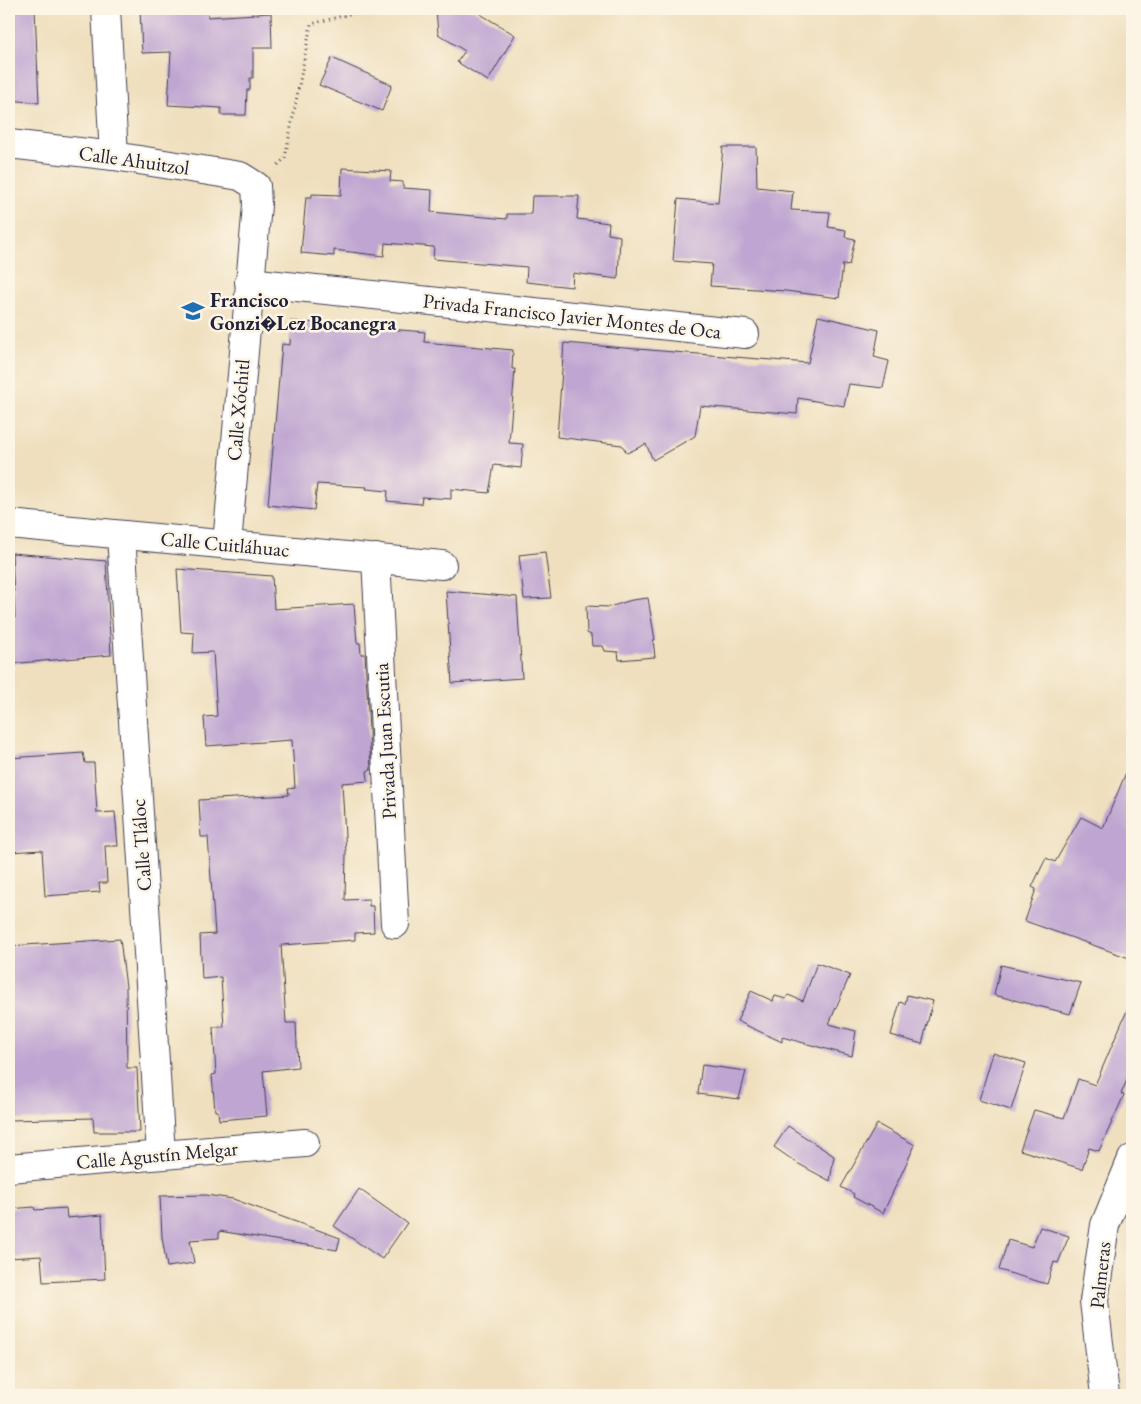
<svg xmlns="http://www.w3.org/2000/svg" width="1141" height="1404" font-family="'EB Garamond',serif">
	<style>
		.building { fill: #bfa6d2 }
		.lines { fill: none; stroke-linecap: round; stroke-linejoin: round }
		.minor-casing { stroke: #413e4f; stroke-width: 30 }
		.path { stroke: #413e4f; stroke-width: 3; stroke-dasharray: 1 4; stroke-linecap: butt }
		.minor { stroke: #fff; stroke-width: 28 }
		.labels { text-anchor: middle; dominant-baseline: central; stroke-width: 5; stroke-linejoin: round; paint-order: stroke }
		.street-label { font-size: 20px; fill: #22223b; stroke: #fcf5e5 }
		.poi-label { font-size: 20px; font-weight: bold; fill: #22223b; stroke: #fcf5e5; text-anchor: start }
	</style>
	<rect width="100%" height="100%" fill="#fcf5e5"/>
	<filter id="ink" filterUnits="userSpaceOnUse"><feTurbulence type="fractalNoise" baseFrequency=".02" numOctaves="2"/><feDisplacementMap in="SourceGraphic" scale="10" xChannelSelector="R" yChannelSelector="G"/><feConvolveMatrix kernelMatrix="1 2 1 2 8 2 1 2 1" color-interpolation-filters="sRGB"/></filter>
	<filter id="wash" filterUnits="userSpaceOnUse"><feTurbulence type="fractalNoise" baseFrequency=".0096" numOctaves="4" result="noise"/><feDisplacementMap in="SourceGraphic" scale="20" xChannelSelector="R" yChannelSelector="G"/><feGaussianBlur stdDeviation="1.12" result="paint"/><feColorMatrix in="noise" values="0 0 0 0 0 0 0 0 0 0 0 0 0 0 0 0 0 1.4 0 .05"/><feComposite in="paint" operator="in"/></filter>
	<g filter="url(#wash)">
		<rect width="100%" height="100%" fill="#efdfbe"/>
		<g id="blocks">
			<g class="building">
				<polygon points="9,9 35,9 39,103 9,100"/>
				<polygon points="140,9 207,9 208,17 271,13 272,48 253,48 253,78 250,78 250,90 247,90 246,115 221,115 221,108 168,105 171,52 142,53"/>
				<polygon points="436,9 472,9 515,35 488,81 457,62 465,51 438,34"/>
				<polygon points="332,58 392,85 382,111 319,85"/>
				<polygon points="723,147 756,147 757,187 793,191 791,210 830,212 828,227 846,230 845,237 855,239 849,265 843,264 839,298 786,291 710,286 712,264 673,261 678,199 718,203"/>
				<polygon points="342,168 391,171 390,181 403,182 403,188 432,190 431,212 507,219 507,214 531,214 532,196 579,196 577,219 609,223 608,234 620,236 618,279 573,273 572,287 526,282 527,267 433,259 434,247 385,243 384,256 334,250 334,256 301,253 306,197 312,197 312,194 341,195"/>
				<polygon points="818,316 879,330 874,357 889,361 883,388 849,384 844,406 798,398 797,414 700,406 695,436 653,460 646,444 627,453 622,445 557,437 564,343 808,363"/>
				<polygon points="291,321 425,332 424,342 513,350 512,369 515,369 509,443 523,444 521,468 494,465 489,493 451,489 451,499 422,497 421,504 387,501 388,491 366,489 367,487 317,484 314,510 268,505 282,344 290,345"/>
				<polygon points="545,552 551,598 524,599 519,555"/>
				<polygon points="12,553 106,561 111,655 9,664 9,619 15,618"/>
				<polygon points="177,569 272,576 274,609 354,604 357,643 360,643 361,654 365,654 371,770 367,771 368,781 342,783 346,853 345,900 369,899 369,906 373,906 374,932 355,933 355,940 281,945 286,1023 296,1023 298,1067 263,1071 267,1116 219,1120 218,1111 215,1111 212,1075 216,1074 213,1027 224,1027 221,977 202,979 200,935 215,934 208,837 201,837 199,800 289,795 288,789 295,788 292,740 206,746 204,717 217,716 213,652 193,653 194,633 181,632"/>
				<polygon points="446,591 517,597 522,678 452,683"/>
				<polygon points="648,598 655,640 653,640 655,657 619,660 618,652 605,651 603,646 592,646 591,635 587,633 586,606 609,607 632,600"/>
				<polygon points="83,753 85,763 94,763 97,813 115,812 118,846 105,846 107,883 99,883 100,892 45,896 42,850 9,852 9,758"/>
				<polygon points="1132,758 1132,959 1025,921 1036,889 1032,887 1046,858 1055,862 1081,817 1103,828"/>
				<polygon points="120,939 126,987 127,1068 137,1068 140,1132 94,1132 93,1118 9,1120 9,946"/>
				<polygon points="817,963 850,975 829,1024 856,1031 852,1056 782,1037 782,1042 737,1021 751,991 773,1001 775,996 786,999 788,995 803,1001"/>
				<polygon points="1001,965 1081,983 1070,1014 994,995"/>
				<polygon points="907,995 933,1001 922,1044 891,1035 900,1002 905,1004"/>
				<polygon points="1132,999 1132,1068 1121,1094 1124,1095 1099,1151 1089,1148 1082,1169 1020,1150 1034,1110 1064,1118 1078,1079 1095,1085"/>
				<polygon points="993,1053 1026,1063 1011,1110 979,1100"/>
				<polygon points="702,1065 746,1071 739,1099 698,1094"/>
				<polygon points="877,1124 915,1145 883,1213 853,1197 854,1194 841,1187"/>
				<polygon points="788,1126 834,1156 830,1181 797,1163 774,1147"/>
				<polygon points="359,1189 407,1223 382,1259 334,1226"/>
				<polygon points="206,1195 233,1199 340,1238 337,1250 219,1231 219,1238 190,1240 194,1263 167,1267 162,1237 160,1196"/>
				<polygon points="34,1207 35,1210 66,1208 67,1218 102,1215 105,1279 43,1282 41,1256 9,1258 9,1209"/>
				<polygon points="1040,1227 1069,1236 1058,1263 1054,1262 1047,1284 999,1270 1008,1240 1032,1247"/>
			</g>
		</g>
	</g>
	<g filter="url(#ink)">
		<use href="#blocks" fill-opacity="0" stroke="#413e4f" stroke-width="1"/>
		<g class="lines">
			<defs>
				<g id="minor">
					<polyline points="106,9 114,156"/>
					<polyline points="9,144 114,156 240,176 256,186 257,205 227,544"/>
					<polyline points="249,282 745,334"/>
					<polyline points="9,524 442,565"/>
					<polyline points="121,535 161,1154"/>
					<polyline points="376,558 395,924"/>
					<polyline points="9,1168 305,1143"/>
					<polyline points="1105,1395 1094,1301 1105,1225 1132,1159"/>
				</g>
			</defs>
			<use href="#minor" class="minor-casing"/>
			<polyline class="path" points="278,165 285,158 311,24 369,9"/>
			<use href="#minor" class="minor"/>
		</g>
	</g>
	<defs>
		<symbol id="school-bare" viewBox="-9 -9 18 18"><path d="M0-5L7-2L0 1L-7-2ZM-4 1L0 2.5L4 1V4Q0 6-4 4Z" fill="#1f6fb2" stroke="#fcf5e5" stroke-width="2.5" paint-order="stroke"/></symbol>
	</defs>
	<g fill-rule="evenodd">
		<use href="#school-bare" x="177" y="295" width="32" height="32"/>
	</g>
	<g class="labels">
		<g class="street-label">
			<text transform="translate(134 160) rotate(8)">Calle Ahuitzol</text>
			<text transform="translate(572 316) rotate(6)">Privada Francisco Javier Montes de Oca</text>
			<text transform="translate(238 410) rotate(-85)">Calle Xóchitl</text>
			<text transform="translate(225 544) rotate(5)">Calle Cuitláhuac</text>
			<text transform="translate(385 741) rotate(-93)">Privada Juan Escutia</text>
			<text transform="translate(141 845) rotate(-94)">Calle Tláloc</text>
			<text transform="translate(157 1155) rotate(-5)">Calle Agustín Melgar</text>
			<text transform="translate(1100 1275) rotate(-84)">Palmeras</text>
		</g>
		<g class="poi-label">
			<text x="210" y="300">Francisco<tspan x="210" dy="23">Gonzi�Lez Bocanegra</tspan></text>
		</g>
	</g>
	<rect width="1141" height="1404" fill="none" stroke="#fcf5e5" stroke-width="30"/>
</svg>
